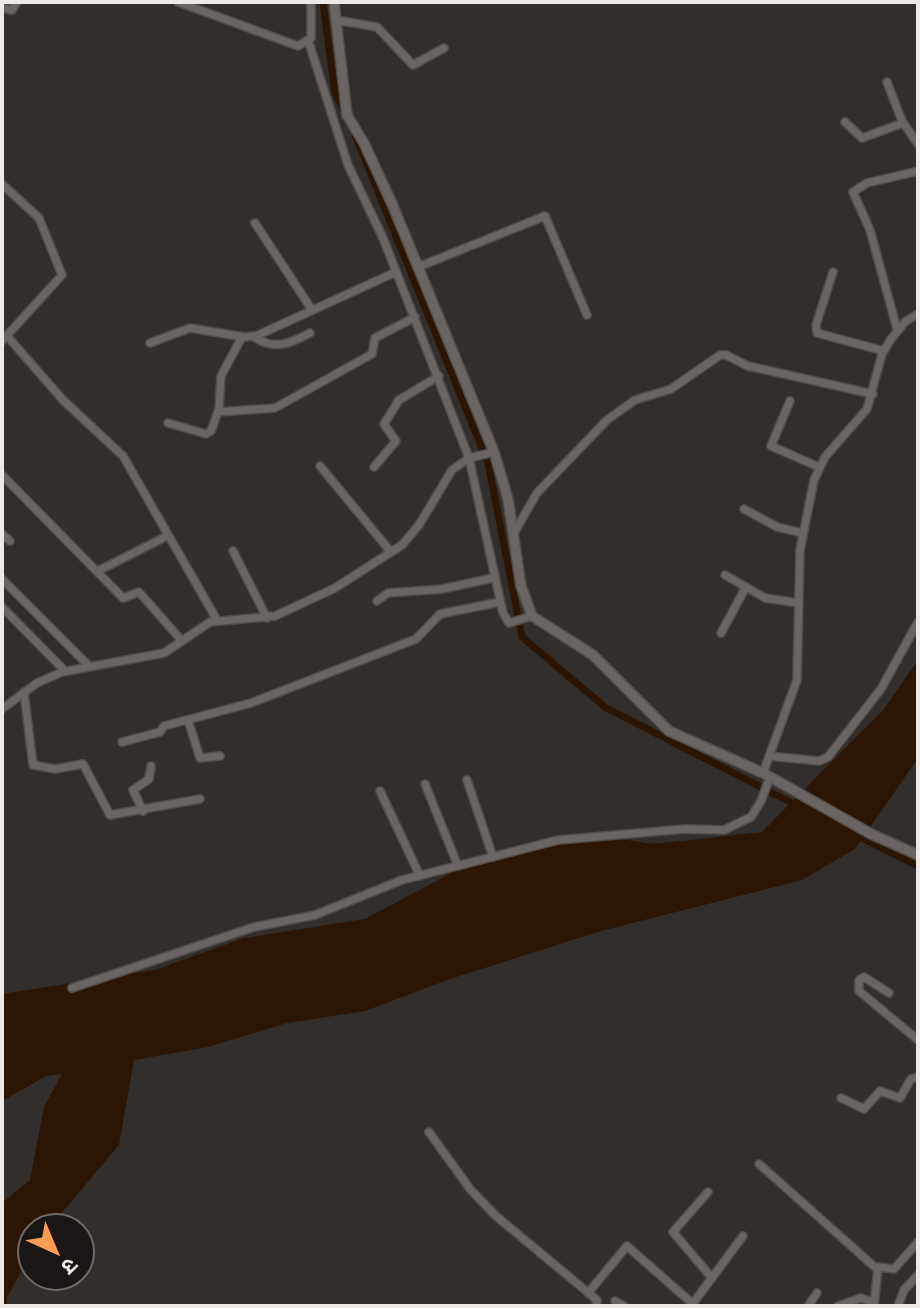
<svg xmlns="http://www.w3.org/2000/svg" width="920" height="1308" font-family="'Zilla Slab','Noto Sans Devanagari',serif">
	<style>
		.water { fill: #2b1505 }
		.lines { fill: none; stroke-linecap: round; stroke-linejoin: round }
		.canal { stroke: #2b1505; stroke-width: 7 }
		.minor-casing { stroke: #514d4a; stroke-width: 10 }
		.tertiary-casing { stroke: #514d4a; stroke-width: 12 }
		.minor { stroke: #6a6562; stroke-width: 7 }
		.tertiary { stroke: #6a6562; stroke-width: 9 }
	</style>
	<rect width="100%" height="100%" fill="#322e2b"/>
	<polygon class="water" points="918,660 918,758 855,849 802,880 601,931 450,979 365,1011 287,1023 208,1047 134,1060 119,1145 49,1228 32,1228 32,1252 7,1297 7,1306 2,1306 2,1203 30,1180 44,1107 62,1074 46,1076 2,1101 2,994 155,970 244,938 365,919 480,858 580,833 654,844 762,832 884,709"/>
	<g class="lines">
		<g class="canal">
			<polyline points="323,2 335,93 345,112"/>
			<polyline points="355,135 488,463 522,637 606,708 800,807"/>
			<polyline points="854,834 918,866"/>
		</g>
		<defs>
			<g id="minor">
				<polyline points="178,2 298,46 311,38 311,2"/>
				<polyline points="2,8 12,10 17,2"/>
				<polyline points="336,20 377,27 413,65 444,48"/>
				<polyline points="309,43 348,165 383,238 469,458 503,613 509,623 532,616"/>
				<polyline points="887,82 902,121 918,144"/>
				<polyline points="845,122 862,138 903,123"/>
				<polyline points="2,184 39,218 62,275 2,341"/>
				<polyline points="255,223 312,310"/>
				<polyline points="418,267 545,216 587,315"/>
				<polyline points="833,272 816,325 817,333 884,351"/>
				<polyline points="897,329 870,230 853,192 867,183 918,171"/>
				<polyline points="7,336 63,400 123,456 217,620"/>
				<path d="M253,336C274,351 289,344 310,333"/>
				<polyline points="150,343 190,328 244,337 256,336 396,272"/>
				<polyline points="790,401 771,446 819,467"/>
				<polyline points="218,412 275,408 372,354 375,338 415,317"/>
				<polyline points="168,423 206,434 211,431 219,409 221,376 242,337"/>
				<polyline points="320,466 391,552"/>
				<polyline points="374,467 396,441 384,424 399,400 439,376"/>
				<polyline points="2,475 123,598 139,592 182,641"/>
				<polyline points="744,509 777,527 802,533"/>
				<polyline points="514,533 537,493 607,420 635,400 671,389 720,355 726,355 748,366 873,394"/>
				<polyline points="2,534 10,541"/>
				<polyline points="233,551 267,618"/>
				<polyline points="98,571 167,536"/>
				<polyline points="725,575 765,598 799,603"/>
				<polyline points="2,579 89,666"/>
				<polyline points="377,601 388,593 442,589 493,578"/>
				<polyline points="2,607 65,671"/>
				<polyline points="721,633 746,587"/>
				<polyline points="24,692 33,765 55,769 83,764 110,815 200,799"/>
				<polyline points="2,709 37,683 62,672 164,653 210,622 275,616 335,588 402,545 419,525 452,470 469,458 494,452"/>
				<polyline points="188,720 200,758 220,756"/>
				<polyline points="122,742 160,732 164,726 251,703 416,639 440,614 500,602"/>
				<polyline points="769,756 819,761 828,757 881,689 918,622"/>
				<polyline points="763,773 797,680 800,550 814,480 825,457 867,409 882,354 891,339 906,321 918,314"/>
				<polyline points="467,780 493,857"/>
				<polyline points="425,784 458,866"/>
				<polyline points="380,791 420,876"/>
				<polyline points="143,811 133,790 149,779 151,766"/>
				<polyline points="72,988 254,927 315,915 402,880 558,840 685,829 724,830 751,817 761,801 770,777"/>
				<polyline points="889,993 864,977 859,980 859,991 918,1040"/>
				<polyline points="841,1098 864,1109 880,1091 900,1098 911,1079 918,1077"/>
				<polyline points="429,1132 470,1189 496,1216 597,1300 596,1306"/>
				<polyline points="759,1164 877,1269"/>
				<polyline points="708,1192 673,1232 712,1278"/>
				<polyline points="588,1293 627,1246 693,1304"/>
				<polyline points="615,1301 624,1306"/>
				<polyline points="691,1306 743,1236"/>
				<polyline points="808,1306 817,1293"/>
				<polyline points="838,1306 861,1298 873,1302"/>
				<polyline points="874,1306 878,1267 894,1269 918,1242"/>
				<polyline points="898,1306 904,1290 918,1275"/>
			</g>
			<polyline id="tertiary" points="334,2 347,115 364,143 393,206 494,452 508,499 521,586 532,616 593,655 669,731 763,773 871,834 918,855"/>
		</defs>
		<use href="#minor" class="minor-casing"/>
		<use href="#tertiary" class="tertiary-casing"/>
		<use href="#minor" class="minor"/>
		<use href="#tertiary" class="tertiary"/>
	</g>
	<rect width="920" height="1308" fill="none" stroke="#ece9e7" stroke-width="8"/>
	<g transform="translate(56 1252) rotate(136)"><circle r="38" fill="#191615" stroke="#6d6a69" stroke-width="2"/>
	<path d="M0-6L14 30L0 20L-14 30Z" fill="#fd9d55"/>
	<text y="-12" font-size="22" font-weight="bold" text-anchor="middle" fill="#ece9e7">उ</text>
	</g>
</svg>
